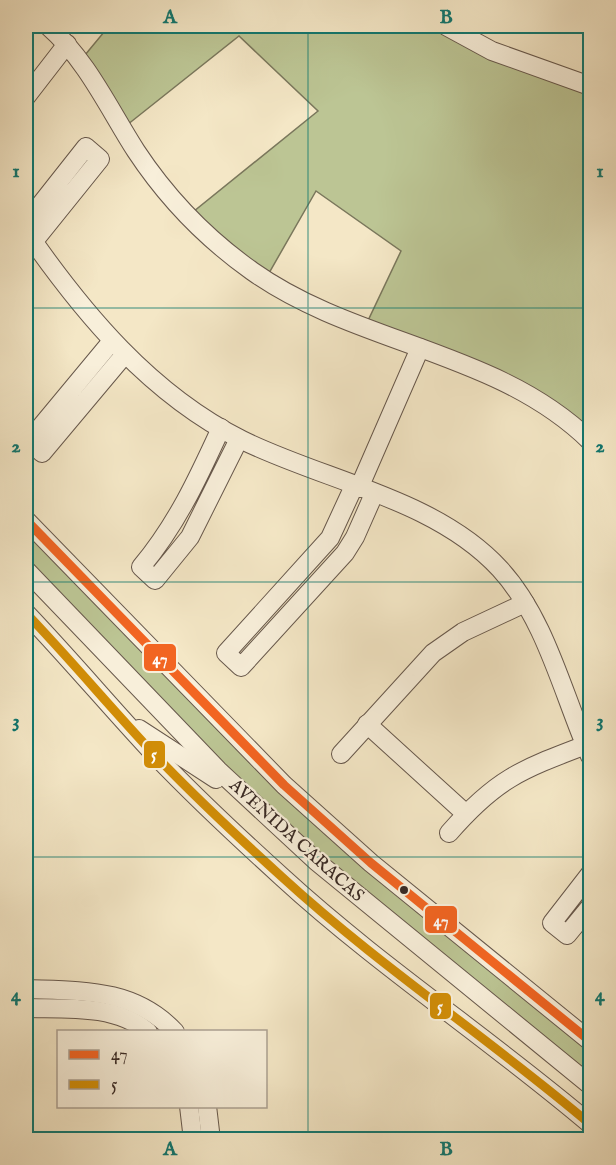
<svg xmlns="http://www.w3.org/2000/svg" width="616" height="1165" font-family="'IM FELL English',serif">
	<style>
		.green { fill: #bcc594; stroke: #7a775c; stroke-width: 1.5 }
		.lines { fill: none; stroke-linecap: round; stroke-linejoin: round }
		.minor-casing { stroke: #67584c; stroke-width: 20 }
		.minor { stroke: #f8efda; stroke-width: 18 }
		.bus-1-casing { stroke: #f8efda; stroke-width: 14 }
		.bus-2-casing { stroke: #f8efda; stroke-width: 14 }
		.bus-1 { stroke: #f26522; stroke-width: 9 }
		.bus-2 { stroke: #d18d07; stroke-width: 9 }
		.grid { fill: none; stroke: #0f766e; stroke-width: 1.5; stroke-opacity: 0.55 }
		.bus-dot { fill: #382924; stroke: #f8efda; stroke-width: 2 }
		.labels { text-anchor: middle; dominant-baseline: central; stroke-width: 4.5; stroke-linejoin: round; paint-order: stroke }
		.street-label { font-size: 18px; fill: #382924; stroke: #f8efda }
		.line-badge { stroke: #f8efda; stroke-width: 2 }
		.badge-label { font-size: 16px; text-anchor: middle; font-weight: bold; fill: #fff }
		.neatline { fill: none; stroke: #0f766e; stroke-width: 2 }
		.grid-label { font-size: 20px; text-anchor: middle; font-weight: bold; fill: #0f766e }
	</style>
	<rect width="100%" height="100%" fill="#f4e7c6"/>
	<filter id="stains"><feTurbulence type="fractalNoise" baseFrequency=".00333" numOctaves="4"/><feColorMatrix values="0 0 0 0 .2 0 0 0 0 .09 0 0 0 0 .02 0 0 0 .5 -.17"/></filter>
	<radialGradient id="worn" r=".72"><stop offset=".6" stop-color="#630" stop-opacity="0"/><stop offset="1" stop-color="#630" stop-opacity=".3"/></radialGradient>
	<g class="green">
		<polygon points="109,26 446,26 590,86 590,441 560,415 365,327 401,251 316,191 265,280 188,216 318,111 239,36 122,129 80,61"/>
		<polygon points="26,520 241,743 590,1041 590,1085 356,896 26,570"/>
	</g>
	<g class="lines">
		<defs>
			<g id="minor">
				<path d="M48,26C87,60 109,109 136,151C167,198 207,239 252,271C356,345 497,350 590,441"/>
				<polyline points="446,26 492,51 590,86"/>
				<polyline points="26,97 67,44"/>
				<polyline points="26,223 86,147 100,159 26,251"/>
				<path d="M26,231C83,313 150,394 242,440C325,481 436,499 500,569C546,619 563,695 590,756"/>
				<polyline points="112,341 29,441 42,453 125,354"/>
				<path d="M221,428C198,478 177,524 141,567L155,580L190,537L239,439"/>
				<polyline points="354,486 330,538 226,653 241,667 345,553 355,537 374,494"/>
				<polyline points="359,488 420,348"/>
				<polyline points="26,520 284,785 371,863 590,1041"/>
				<polyline points="26,570 218,770 316,861 590,1085"/>
				<path d="M26,613C70,659 111,708 154,754C195,797 239,838 282,877C379,966 490,1039 590,1124"/>
				<polyline points="367,724 466,814"/>
				<polyline points="139,729 216,779"/>
				<polyline points="341,754 433,653 463,632 525,603"/>
				<path d="M449,833C496,779 520,770 586,745"/>
				<polyline points="590,874 552,923 567,935 590,907"/>
				<path d="M26,989C81,991 134,988 175,1032"/>
				<path d="M26,1008C65,1009 115,1004 148,1032"/>
				<polyline points="189,1106 193,1140"/>
				<polyline points="207,1106 211,1140"/>
			</g>
		</defs>
		<use href="#minor" class="minor-casing"/>
		<use href="#minor" class="minor"/>
		<defs>
			<polyline id="bus-1" points="26,520 284,785 371,863 590,1041"/>
			<path id="bus-2" d="M26,613C70,659 111,708 154,754C195,797 239,838 282,877C379,966 490,1039 590,1124"/>
		</defs>
		<use href="#bus-1" class="bus-1-casing"/>
		<use href="#bus-2" class="bus-2-casing"/>
		<use href="#bus-1" class="bus-1"/>
		<use href="#bus-2" class="bus-2"/>
	</g>
	<path class="grid" d="M308,26V1140M26,308H590M26,582H590M26,857H590"/>
	<circle class="bus-dot" cx="404" cy="890" r="5"/>
	<g class="labels">
		<g class="street-label">
			<text transform="translate(296 841) rotate(42)">AVENIDA CARACAS</text>
		</g>
	</g>
	<g class="line-badge">
		<rect x="143" y="643" width="34" height="29" rx="6" fill="#f26522"/>
		<rect x="143" y="740" width="23" height="29" rx="6" fill="#d18d07"/>
		<rect x="424" y="905" width="34" height="29" rx="6" fill="#f26522"/>
		<rect x="429" y="992" width="23" height="28" rx="6" fill="#d18d07"/>
	</g>
	<g class="badge-label">
		<text x="160" y="664">47</text>
		<text x="154" y="760">5</text>
		<text x="441" y="926">47</text>
		<text x="440" y="1012">5</text>
	</g>
	<rect width="616" height="1165" fill="none" stroke="#f4e7c6" stroke-width="66"/>
	<rect x="57" y="1030" width="210" height="78" fill="#f8efda" stroke="#aba091" stroke-width="1.5"/>
	<rect x="69" y="1050" width="30" height="9" fill="#f26522" stroke="#aba091" stroke-width="1.5"/>
	<text x="111" y="1060" font-size="18" fill="#382924">47</text>
	<rect x="69" y="1080" width="30" height="9" fill="#d18d07" stroke="#aba091" stroke-width="1.5"/>
	<text x="111" y="1090" font-size="18" fill="#382924">5</text>
	<rect x="33" y="33" width="550" height="1099" class="neatline"/>
	<g class="grid-label">
		<text x="170" y="23">A</text>
		<text x="446" y="23">B</text>
		<text x="16" y="177">1</text>
		<text x="600" y="177">1</text>
		<text x="16" y="452">2</text>
		<text x="600" y="452">2</text>
		<text x="16" y="727">3</text>
		<text x="600" y="727">3</text>
		<text x="16" y="1001">4</text>
		<text x="600" y="1001">4</text>
		<text x="170" y="1155">A</text>
		<text x="446" y="1155">B</text>
	</g>
	<rect width="100%" height="100%" filter="url(#stains)"/>
	<rect width="100%" height="100%" fill="url(#worn)"/>
</svg>
